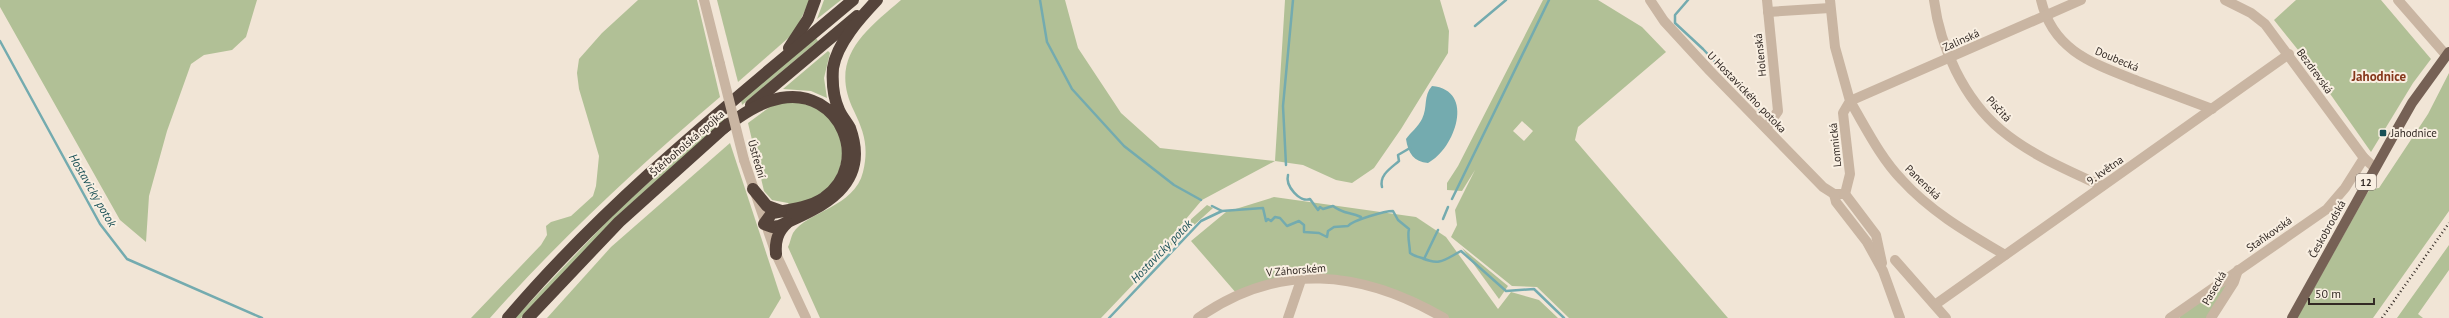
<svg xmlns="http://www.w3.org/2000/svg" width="2449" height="318" font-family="'PT Sans',sans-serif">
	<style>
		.green { fill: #b1c096; fill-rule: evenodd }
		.water { fill: #74abaf }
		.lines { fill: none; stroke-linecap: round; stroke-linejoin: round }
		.stream { stroke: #74abaf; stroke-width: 2.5 }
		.minor { stroke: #c9b5a2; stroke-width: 10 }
		.major { stroke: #766155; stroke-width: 10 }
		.highway { stroke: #55443b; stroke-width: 12 }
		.rail { stroke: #332a25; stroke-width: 2.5; stroke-dasharray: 1 3; stroke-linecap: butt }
		.minor-bridge { stroke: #c9b5a2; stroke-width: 10 }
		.poi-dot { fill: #195056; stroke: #f9efe2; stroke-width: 1.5 }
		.labels { text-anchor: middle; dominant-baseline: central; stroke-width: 4; stroke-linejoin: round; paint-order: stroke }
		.shield { fill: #f9efe2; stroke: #6e655e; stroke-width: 1 }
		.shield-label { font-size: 10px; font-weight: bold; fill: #332a25 }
		.street-label { font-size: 11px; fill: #332a25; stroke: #f9efe2 }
		.poi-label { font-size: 11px; fill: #332a25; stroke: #f9efe2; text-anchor: start }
		.water-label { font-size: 12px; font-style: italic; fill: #195056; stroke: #f9efe2 }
		.quarter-label { font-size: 13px; font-weight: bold; fill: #85371b; stroke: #f9efe2 }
	</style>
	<rect width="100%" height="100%" fill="#f1e5d6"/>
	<g class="green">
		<polygon points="0,0 257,0 246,37 232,50 204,55 191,64 167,131 149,196 146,242 120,220 0,7"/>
		<path d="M638,0H697L720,97C639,166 561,238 490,318H471L541,245L547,235L546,226L551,222L571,216L593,196L596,186L599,156L579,89L577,73L579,59L602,33Z"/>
		<polygon points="717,0 810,0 794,33 738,82"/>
		<polygon points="824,0 841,0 817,19"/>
		<path d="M901,0H1065L1078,48L1121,113L1160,148L1275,161L1285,0H1440L1449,31L1448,53L1401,129L1374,168L1352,183L1336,180L1303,165L1275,161L1202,200L1169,239L1207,205L1213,208L1163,253L1101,318H820L788,247C790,243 791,237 793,233C806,212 855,207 863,172C869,147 864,132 854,111C828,58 865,31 901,0Z"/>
		<path d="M1543,0H1598L1642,27L1666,52L1578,127L1575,140L1728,318H1569L1537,287L1512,286L1451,237L1457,225L1455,210L1475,170L1462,191L1447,190V183L1458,166ZM1522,121L1533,131L1524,141L1513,131Z"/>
		<polygon points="2296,0 2381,0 2431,59 2413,83 2371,152 2307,61 2274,20"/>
		<polygon points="816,38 818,41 742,105 741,100"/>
		<polygon points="828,51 830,53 824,78 827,98 811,91 783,89"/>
		<polygon points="2449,73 2449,211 2373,318 2297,318 2366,195 2370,189 2379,188 2428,114"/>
		<path d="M792,101C805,104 821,106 829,117C845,136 847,165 831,185C821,198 804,201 790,206L788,203L772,200L764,191L748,123L771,106Z"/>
		<polygon points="724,115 725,120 618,215 521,318 515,318 616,212"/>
		<polygon points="730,143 781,298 769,318 547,318 611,247"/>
		<polygon points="1274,197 1416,217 1446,237 1498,309 1511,292 1539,300 1558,318 1449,318 1417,299 1302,276 1237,294 1191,241 1226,212"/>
		<polygon points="2449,245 2449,270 2418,314 2423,318 2397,318"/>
		<polygon points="1462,248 1508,286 1499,299"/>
		<polygon points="2235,274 2210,318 2180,318 2176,315"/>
	</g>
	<path class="water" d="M1432,86C1476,90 1455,149 1428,163C1414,162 1408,153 1406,139C1411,132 1418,127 1422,119C1428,107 1423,96 1432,86Z"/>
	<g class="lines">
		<g class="stream">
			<polyline points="1040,0 1047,42 1072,89 1124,146 1174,185 1201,200"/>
			<polyline points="1688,0 1675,15 1675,23 1703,49 1763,113"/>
			<polyline points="1475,26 1506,0"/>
			<polyline points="0,41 100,224 127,259 262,318"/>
			<polyline points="1286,165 1283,106 1293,0"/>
			<path d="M1288,175C1285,186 1300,203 1310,199L1318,210L1320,207L1323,209L1333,206C1343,214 1350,212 1361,217"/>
			<path d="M1382,187C1379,175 1391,168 1399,161L1398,155L1410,148"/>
			<polyline points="1452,199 1549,0"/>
			<polyline points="1212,206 1222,211"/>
			<polyline points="1443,219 1448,207"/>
			<polyline points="1424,259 1438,230"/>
			<path d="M1109,318L1201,221L1222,211L1263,208L1266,221L1268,219L1271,221L1275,217L1280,218L1287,226L1299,221L1304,225V232L1319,233L1327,237L1328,231L1334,227L1348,226C1353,220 1385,211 1393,211L1398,220L1409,229C1407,237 1410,245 1410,253C1414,256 1418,257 1422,258C1440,266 1444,260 1461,251L1506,291L1534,289L1564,318"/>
		</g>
		<g class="minor">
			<polyline points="704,0 720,64"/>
			<polyline points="1650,0 1664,21 1710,71 1823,187 1834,194 1845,194"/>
			<polyline points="1830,0 1835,47 1850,101 1843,113 1850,174 1845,194"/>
			<path d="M1934,0C1940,47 1964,99 2001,130C2031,155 2067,170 2102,186"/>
			<path d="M2041,0C2053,52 2095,64 2140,82C2164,91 2188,100 2212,109"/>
			<polyline points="2225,0 2251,13 2265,24 2364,158 2375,168"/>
			<polyline points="2398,0 2446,55"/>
			<polyline points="1768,12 1830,8"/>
			<polyline points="1766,128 1778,111 1767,0"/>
			<polyline points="744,160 776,254 806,318"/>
			<polyline points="1834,194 1836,202 1867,242 1883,271 1900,318"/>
			<polyline points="1845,194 1876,235 1882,263"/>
			<path d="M2005,255C1968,233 1931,212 1902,180C1880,157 1866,128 1850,101L2081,0"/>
			<polyline points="1895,260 1946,318"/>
			<polyline points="1936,304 2289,54"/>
			<path d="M1198,318C1279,261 1361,270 1444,318"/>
			<polyline points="1288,318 1301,280"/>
			<polyline points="2170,318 2327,209 2345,188 2364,158"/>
			<polyline points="2211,318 2234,282 2238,270"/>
		</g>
		<polyline class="major" points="2292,318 2391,140 2412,103 2449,52"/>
		<g class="highway">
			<polyline points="789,48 808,19 815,0"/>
			<polyline points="751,105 857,16"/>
			<path d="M722,129C740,116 759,102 781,98C840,87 873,163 824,198C809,208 789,210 772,213L764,224L772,227L779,226C822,207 871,186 850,128C847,122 842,117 839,110C833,97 832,82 833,68C837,43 860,18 877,0"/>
			<polyline points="753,189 767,206 781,211"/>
			<path d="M776,254C775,242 777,232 787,223"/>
			<path d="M508,318C610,198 733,101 853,0"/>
			<polyline points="528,318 619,222 728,124"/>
		</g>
		<polyline class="rail" points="2382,318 2449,223"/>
		<polyline class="minor-bridge" points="720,64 744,160"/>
	</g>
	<rect class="poi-dot" x="2379" y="129" width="8" height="8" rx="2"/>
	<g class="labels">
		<rect class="shield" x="2356" y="174" width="20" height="16" rx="3"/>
		<g class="shield-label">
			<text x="2366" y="182">12</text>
		</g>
		<g class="street-label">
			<text transform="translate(1961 40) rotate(-24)">Zalinská</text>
			<text transform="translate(1760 55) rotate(-96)">Holenská</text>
			<text transform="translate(2117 59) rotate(23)">Doubecká</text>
			<text transform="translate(2315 71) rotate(54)">Bezdrevská</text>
			<text transform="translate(1747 92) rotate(46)">U Hostavického potoka</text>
			<text transform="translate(1999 109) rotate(47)">Písčitá</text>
			<text transform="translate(687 143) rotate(-41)">Štěrboholská spojka</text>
			<text transform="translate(1835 145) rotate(-96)">Lomnická</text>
			<text transform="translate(757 159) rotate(74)">Ústřední</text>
			<text transform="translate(2105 170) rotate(-35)">9. května</text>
			<text transform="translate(1923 182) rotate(44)">Panenská</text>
			<text transform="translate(2327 229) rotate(-61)">Českobrodská</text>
			<text transform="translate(2269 234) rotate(-35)">Staňkovská</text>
			<text transform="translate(1296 270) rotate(-5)">V Záhorském</text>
			<text transform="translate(2214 288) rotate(-60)">Pasecká</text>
		</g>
		<g class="poi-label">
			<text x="2391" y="133">Jahodnice</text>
		</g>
		<g class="water-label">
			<text transform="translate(93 190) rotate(60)">Hostavický potok</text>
			<text transform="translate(1161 251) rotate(-46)">Hostavický potok</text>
		</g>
		<g class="quarter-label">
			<text x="2379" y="76">Jahodnice</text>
		</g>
	</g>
	<path d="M2309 298v6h65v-6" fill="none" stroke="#332a25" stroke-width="2"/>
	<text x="2315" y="298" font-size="12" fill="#332a25" stroke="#f9efe2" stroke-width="3" paint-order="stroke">50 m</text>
</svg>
